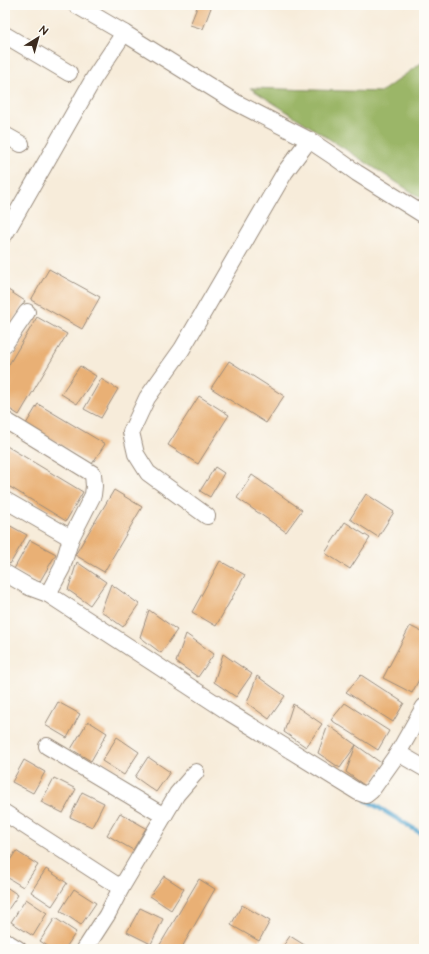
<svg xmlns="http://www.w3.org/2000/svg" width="429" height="954" font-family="'Architects Daughter',sans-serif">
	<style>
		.forest { fill: #9bb668; stroke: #6b7043 }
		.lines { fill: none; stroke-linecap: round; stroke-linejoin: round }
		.stream { stroke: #52a4cd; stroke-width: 4.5 }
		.building { fill: #e9b074 }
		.minor-casing { stroke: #998b7c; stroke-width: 18 }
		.minor { stroke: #fff; stroke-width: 16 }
	</style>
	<rect width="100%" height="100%" fill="#fdfcf7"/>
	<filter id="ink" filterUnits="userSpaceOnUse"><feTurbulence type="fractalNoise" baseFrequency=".025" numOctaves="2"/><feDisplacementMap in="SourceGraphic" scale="8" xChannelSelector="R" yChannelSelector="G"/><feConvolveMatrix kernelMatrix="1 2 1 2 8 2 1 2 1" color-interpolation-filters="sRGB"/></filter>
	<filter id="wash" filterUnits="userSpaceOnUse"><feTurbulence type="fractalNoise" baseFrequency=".012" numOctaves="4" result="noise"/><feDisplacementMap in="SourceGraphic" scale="16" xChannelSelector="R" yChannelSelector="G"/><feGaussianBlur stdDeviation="0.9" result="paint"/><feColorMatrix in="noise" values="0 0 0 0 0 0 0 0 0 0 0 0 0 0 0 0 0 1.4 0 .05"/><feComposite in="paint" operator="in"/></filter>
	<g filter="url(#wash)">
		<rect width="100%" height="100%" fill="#f7ecda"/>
		<polygon class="forest" points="424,61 424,200 348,151 250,88 381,92"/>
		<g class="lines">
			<polyline class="stream" points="366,800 424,835"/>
		</g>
		<g id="blocks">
			<g class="building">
				<polygon points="198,5 212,5 203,29 190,25"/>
				<polygon points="49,269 100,297 82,329 31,300"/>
				<polygon points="5,288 25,301 5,333"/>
				<polygon points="37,317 67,334 19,415 5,406 5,371"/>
				<polygon points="229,361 284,396 266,423 211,388"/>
				<polygon points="80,366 96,376 77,404 61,394"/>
				<polygon points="101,379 118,389 101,418 84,409"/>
				<polygon points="199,396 229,415 198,464 168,445"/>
				<polygon points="38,404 105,444 92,464 26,424"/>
				<polygon points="5,445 83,492 66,521 5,484"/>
				<polygon points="215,467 224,473 210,497 200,491"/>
				<polygon points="252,475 302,510 286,532 237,498"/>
				<polygon points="114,490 142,507 104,572 75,555"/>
				<polygon points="366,494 394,512 378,537 350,519"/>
				<polygon points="345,522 370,538 350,569 325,553"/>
				<polygon points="5,523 27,535 10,564 5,561"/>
				<polygon points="30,540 56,554 39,583 14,569"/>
				<polygon points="220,561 245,575 216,626 192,612"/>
				<polygon points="77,562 106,582 90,605 68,590"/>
				<polygon points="111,584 139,604 123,627 101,611"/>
				<polygon points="149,610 177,630 161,653 140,637"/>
				<polygon points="410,626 424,633 424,670 412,693 383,678"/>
				<polygon points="186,634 214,654 198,677 176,662"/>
				<polygon points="223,654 252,674 236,697 214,682"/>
				<polygon points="361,675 404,703 393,722 346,692"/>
				<polygon points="257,676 285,696 269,719 247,703"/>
				<polygon points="58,702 80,714 67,738 45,725"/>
				<polygon points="345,703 389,731 378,750 331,720"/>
				<polygon points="293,704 322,724 306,747 284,732"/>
				<polygon points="88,721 107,733 91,761 71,749"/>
				<polygon points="328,725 356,745 340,768 318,753"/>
				<polygon points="117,737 139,752 124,775 102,761"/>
				<polygon points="356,745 384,765 368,788 346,772"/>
				<polygon points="148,757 170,772 156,792 135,777"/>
				<polygon points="24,760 45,772 33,793 12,782"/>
				<polygon points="54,778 76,789 63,813 41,802"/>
				<polygon points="82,792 104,803 92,827 70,817"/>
				<polygon points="120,813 146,828 133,850 107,835"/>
				<polygon points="16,851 38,865 23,887 5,876 5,868"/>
				<polygon points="46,869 67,883 52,906 31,892"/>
				<polygon points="164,876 184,889 171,910 150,896"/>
				<polygon points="199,879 215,889 181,949 159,949 158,948"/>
				<polygon points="5,886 18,895 5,914"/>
				<polygon points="74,889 96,903 81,925 60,911"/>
				<polygon points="26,899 47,913 33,936 11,922"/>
				<polygon points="242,905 270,921 259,941 231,925"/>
				<polygon points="140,908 163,919 151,944 127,932"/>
				<polygon points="55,918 76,932 65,949 52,949 40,941"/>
				<polygon points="290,936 306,946 304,949 281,949"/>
			</g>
		</g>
	</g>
	<g filter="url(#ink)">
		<use href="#blocks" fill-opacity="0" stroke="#998b7c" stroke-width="1"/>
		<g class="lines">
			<defs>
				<g id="minor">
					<polyline points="76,5 124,33 235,102 309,140"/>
					<polyline points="5,35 69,73"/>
					<polyline points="5,135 21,144"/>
					<polyline points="5,234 94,78 124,33"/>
					<polyline points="5,344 27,312"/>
					<polyline points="5,420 93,474 94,486 93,495 71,538 62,568 48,594 29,587 5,573"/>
					<polyline points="5,500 71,538"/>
					<polyline points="207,516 148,473 136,454 131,432 147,398 182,349 285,172 309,140 336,158 357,173 424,215"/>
					<polyline points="48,594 230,713 358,792 366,795 371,791 398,753 424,768"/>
					<polyline points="47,746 164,816"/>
					<polyline points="398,753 424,707"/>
					<polyline points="5,813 121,888 177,794 196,772"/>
					<polyline points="5,941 18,949"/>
					<polyline points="85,949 107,915 121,888"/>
				</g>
			</defs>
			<use href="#minor" class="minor-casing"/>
			<use href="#minor" class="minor"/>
		</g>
	</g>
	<rect width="429" height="954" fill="none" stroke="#fdfcf7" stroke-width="20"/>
	<g transform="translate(38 38) rotate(37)" stroke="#fdfcf7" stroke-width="3" paint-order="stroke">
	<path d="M0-3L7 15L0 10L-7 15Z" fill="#3b2a1e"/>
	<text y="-6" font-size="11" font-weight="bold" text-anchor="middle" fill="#3b2a1e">N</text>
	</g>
</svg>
